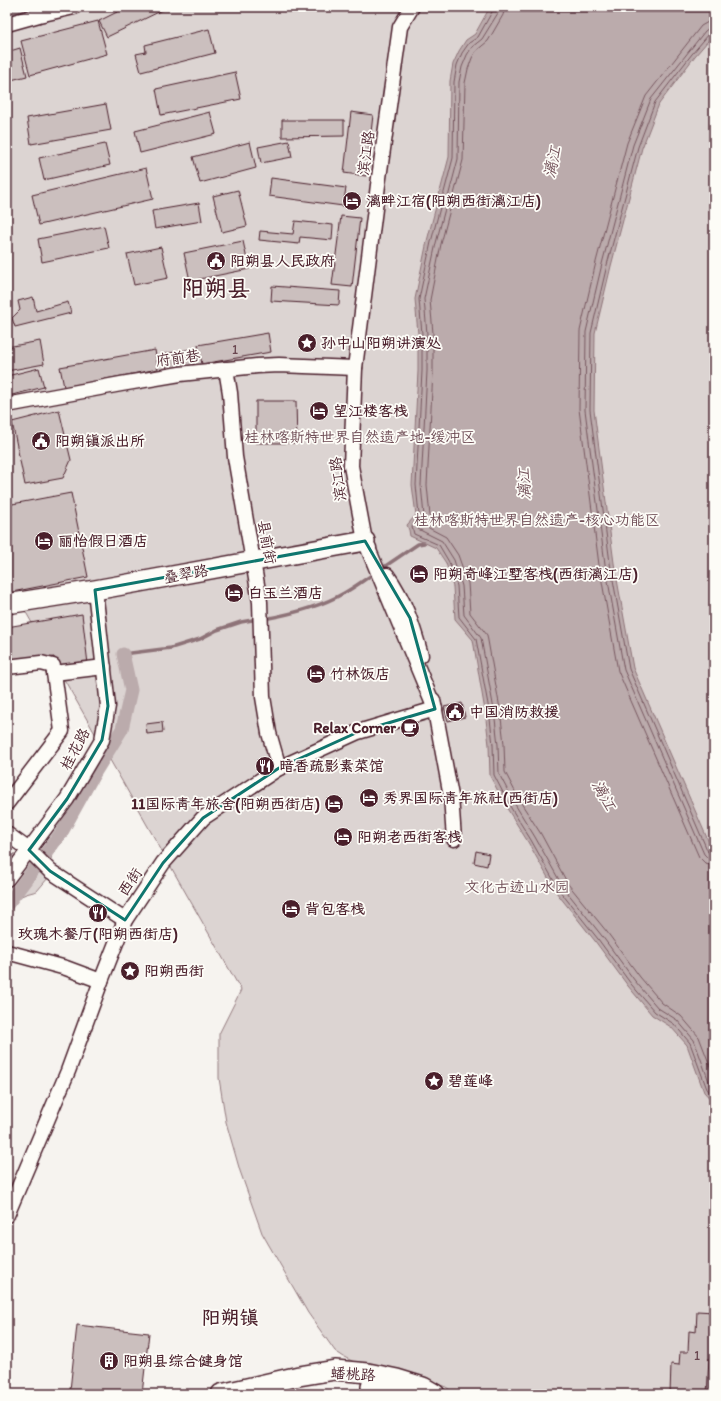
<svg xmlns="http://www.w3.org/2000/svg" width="721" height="1401" font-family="Itim,'LXGW WenKai TC',sans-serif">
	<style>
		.green { fill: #dcd4d2; stroke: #937a7e }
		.water { fill: #bbabac; stroke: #8e7378 }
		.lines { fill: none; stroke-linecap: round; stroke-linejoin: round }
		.shore { stroke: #77575f; stroke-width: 1 }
		.stream { stroke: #8e7378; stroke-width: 3.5 }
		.canal { stroke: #bbabac; stroke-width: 13 }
		.building { fill: #cbbfbe; stroke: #4a1f2b }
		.street-casing { stroke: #4a1f2b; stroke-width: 17 }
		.secondary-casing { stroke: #4a1f2b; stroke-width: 22 }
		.street { stroke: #fdfcf7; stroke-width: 14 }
		.secondary { stroke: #fdfcf7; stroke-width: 19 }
		.marked { fill: none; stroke: #0f766e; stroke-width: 3; stroke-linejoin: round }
		.labels { text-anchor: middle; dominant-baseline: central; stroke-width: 3.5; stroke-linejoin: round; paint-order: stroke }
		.number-label { font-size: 13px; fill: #6a4750 }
		.street-label { font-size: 15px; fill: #4a1f2b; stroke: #fdfcf7 }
		.poi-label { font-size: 15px; font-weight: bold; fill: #4a1f2b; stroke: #fdfcf7; text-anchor: start }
		.park-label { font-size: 15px; fill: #6e4c55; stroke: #fdfcf7 }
		.water-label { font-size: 16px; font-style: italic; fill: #725058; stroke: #fdfcf7 }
		.district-label { font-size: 19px; font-weight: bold; fill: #4a1f2b; stroke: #fdfcf7 }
		.town-label { font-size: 23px; font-weight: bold; fill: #4a1f2b; stroke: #fdfcf7 }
	</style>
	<rect width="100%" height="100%" fill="#f6f3ef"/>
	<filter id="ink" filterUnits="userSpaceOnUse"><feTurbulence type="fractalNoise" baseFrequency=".025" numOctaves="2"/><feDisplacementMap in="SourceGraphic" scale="8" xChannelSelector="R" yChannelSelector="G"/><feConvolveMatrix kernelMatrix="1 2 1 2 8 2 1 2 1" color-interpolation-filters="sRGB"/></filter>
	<g filter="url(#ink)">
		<g class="green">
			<polygon points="7,7 714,7 714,1394 455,1394 446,1387 415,1377 362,1366 344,1357 335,1351 308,1313 262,1233 240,1171 226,1122 219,1078 219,1034 241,990 7,579"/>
			<polygon points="98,759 99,762 64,823 52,853 48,878 37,891 26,894 19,897 7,915 7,859 14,854 35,849"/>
		</g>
		<polygon class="water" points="490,7 714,7 714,34 695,56 659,104 642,148 611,266 595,333 594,410 614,563 633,668 714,854 714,1103 704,1092 687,1045 671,1027 652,1015 628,986 595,941 556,892 528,842 508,810 490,776 489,745 485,711 473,640 455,619 453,587 446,563 436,548 410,536 409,530 407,525 416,515 412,485 418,371 418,334 415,299 427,241 449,157 450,81 453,64 459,51 466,40 475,34"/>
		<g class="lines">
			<g class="shore">
				<polyline points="494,7 493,10 478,37 469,43 462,53 457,65 454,82 453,158 431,242 419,299 422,334 422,371 416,485 419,515 412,526 414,534 439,545 449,562 457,586 459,617 476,639 489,710 493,745 494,775 511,808 531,840 559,890 598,939 631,984 655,1012 674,1024 690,1043 707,1089 714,1097"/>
				<polyline points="499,7 498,13 482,39 472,47 467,55 462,67 459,82 458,159 436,243 424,299 427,334 427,371 421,485 424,516 423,521 418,526 418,529 442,541 454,560 462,586 464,615 481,638 494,710 498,745 499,774 516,806 535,837 563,887 602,936 635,981 658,1008 677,1020 694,1040 711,1087 714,1090"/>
				<polyline points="505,7 503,15 488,41 476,51 472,58 468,69 465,83 463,160 441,244 430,300 433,333 433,371 427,485 430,516 427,527 446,537 458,555 468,583 470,613 487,635 500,709 504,744 505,772 521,803 541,834 568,884 607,932 640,977 662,1003 681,1016 699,1037 714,1076"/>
				<polyline points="714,21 708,22 701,26 646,96 627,143 596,262 580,331 579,409 599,565 618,671 699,857 705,863 714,865"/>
				<polyline points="714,27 709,28 705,31 651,99 633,145 602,264 586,332 585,410 605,564 624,670 704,854 708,858 714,859"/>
				<polyline points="714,32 709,34 692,54 655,102 638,147 607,265 591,333 590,410 610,563 629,669 708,852 711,854 714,854"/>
			</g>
			<g class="stream">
				<polyline points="381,569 418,544 424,543"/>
				<path d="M264,619C292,614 320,607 344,593C355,587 365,579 375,573"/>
				<polyline points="123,654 171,648 200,639 217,630 241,622 258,619"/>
			</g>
			<polyline class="canal" points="7,905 62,832 93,776 122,729 131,690 123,654"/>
		</g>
		<g class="building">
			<polygon points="127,7 169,7 107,37 99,21"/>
			<polygon points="98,21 107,54 30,75 21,41"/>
			<polygon points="209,29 215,53 141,72 136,54 146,52 145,45"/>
			<polygon points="20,48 27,76 7,81 7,52"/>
			<polygon points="235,72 241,99 161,115 156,89"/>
			<polygon points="106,104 111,130 31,144 27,118"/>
			<polygon points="210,112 216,134 140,153 135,131"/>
			<polygon points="351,112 373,115 366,176 344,173"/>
			<polygon points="282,120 344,120 344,136 282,137"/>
			<polygon points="289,141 292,157 261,163 258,147"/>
			<polygon points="250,142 256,168 200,183 193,157"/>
			<polygon points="105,144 110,165 44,180 39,158"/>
			<polygon points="146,168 153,199 39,225 32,195"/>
			<polygon points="271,178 346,188 343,206 269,196"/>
			<polygon points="238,190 247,226 222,232 213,196"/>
			<polygon points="199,203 202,221 155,229 152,211"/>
			<polygon points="341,216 360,218 352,287 332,285"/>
			<polygon points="295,221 333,225 332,240 300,237 299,244 259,240 260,231 293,234"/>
			<polygon points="104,226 109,248 42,262 38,239"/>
			<polygon points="243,241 249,269 190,281 184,253"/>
			<polygon points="161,247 168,278 134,285 127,254"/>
			<polygon points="272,286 340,291 339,305 271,301"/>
			<polygon points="33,297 36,311 68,302 71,313 15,327 12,318 20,310 18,301"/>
			<polygon points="268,333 271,352 202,364 198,345"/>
			<polygon points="40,341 44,364 7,371 7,347"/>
			<polygon points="191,349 194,365 167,370 164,354"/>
			<polygon points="155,350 158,369 64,387 60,367"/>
			<polygon points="39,368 44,387 8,396 7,376"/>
			<polygon points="256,401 296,401 297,443 256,443"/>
			<polygon points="59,410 71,460 63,478 25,485 12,422"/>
			<polygon points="71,493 88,577 7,593 7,505"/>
			<polygon points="82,614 88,664 55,668 54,657 7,663 7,627"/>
			<polygon points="462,703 465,717 448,721 444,707"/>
			<polygon points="162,722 163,732 147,734 146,724"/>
			<polygon points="476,851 489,854 487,866 474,863"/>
			<polygon points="697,1311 714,1312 714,1358 709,1358 707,1394 670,1394 671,1364 679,1365 680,1352 688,1352 689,1331 696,1332"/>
			<polygon points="77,1325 149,1333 142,1394 107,1394 70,1390"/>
		</g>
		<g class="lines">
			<defs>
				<g id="street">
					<polyline points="7,24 39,15 74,7"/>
					<polyline points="226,369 230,393 235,457 260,602 263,697 269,733 279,768"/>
					<polyline points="7,405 121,384 180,374 257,366 279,365 355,368"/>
					<polyline points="369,548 365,541 351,466 355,368 378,185 400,27 412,7"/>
					<path d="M387,575C405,600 413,627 421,655"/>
					<polyline points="7,667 41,663 53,666 54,673 104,667"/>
					<polyline points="433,700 451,796 454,839"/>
					<polyline points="7,803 62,731 54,673"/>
					<polyline points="7,834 29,850 50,871 125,920"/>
					<polyline points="7,879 67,799 102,740 108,706 95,590"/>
					<polyline points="7,952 66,968 101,981"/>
					<polyline points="7,1215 68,1071 101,981 125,920 163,863 203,818 279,768 358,732 435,709 365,541 355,543"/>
				</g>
				<g id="secondary">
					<polyline points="7,604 95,590 365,541"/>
					<polyline points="371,1387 391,1391 399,1394"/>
					<polyline points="221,1394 299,1376 335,1370 368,1373 397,1379 423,1387 435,1394"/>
				</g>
			</defs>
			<use href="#street" class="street-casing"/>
			<use href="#secondary" class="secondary-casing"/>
			<use href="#street" class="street"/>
			<use href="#secondary" class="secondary"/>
		</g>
	</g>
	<path class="marked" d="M365,541L410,618L435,709L358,732L279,768L203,818L163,863L125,920L50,871L29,850L67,799L102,740L108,706L95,590Z"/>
	<defs>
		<symbol id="hotel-disc" viewBox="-11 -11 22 22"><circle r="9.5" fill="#4a1f2b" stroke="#fdfcf7"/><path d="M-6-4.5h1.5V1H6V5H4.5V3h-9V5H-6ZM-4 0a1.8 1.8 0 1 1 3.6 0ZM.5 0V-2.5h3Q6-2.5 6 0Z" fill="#fff"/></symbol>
		<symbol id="civic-disc" viewBox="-11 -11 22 22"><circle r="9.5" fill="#4a1f2b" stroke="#fdfcf7"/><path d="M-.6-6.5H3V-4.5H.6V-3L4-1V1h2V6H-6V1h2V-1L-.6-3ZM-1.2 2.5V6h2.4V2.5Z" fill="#fff"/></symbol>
		<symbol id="sight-disc" viewBox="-11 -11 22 22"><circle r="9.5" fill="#4a1f2b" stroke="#fdfcf7"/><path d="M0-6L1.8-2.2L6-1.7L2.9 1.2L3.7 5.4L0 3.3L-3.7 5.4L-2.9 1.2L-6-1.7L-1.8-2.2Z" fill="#fff"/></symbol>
		<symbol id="cafe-disc" viewBox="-11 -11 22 22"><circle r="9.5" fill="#4a1f2b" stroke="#fdfcf7"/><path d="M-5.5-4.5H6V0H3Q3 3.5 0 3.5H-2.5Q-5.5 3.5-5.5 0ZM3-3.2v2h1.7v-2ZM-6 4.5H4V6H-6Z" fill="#fff"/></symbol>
		<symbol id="restaurant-disc" viewBox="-11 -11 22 22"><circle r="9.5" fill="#4a1f2b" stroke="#fdfcf7"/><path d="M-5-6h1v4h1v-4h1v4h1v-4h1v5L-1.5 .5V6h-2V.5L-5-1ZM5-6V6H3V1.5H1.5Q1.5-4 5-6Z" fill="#fff"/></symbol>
		<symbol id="building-disc" viewBox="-11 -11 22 22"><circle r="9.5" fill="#4a1f2b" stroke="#fdfcf7"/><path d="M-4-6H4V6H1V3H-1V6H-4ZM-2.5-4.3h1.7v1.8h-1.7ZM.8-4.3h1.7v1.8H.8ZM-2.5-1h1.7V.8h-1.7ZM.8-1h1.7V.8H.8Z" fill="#fff"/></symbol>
	</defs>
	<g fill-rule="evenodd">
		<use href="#hotel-disc" x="341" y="190" width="22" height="22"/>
		<use href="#civic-disc" x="205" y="250" width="22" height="22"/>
		<use href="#sight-disc" x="296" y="332" width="22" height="22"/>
		<use href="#hotel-disc" x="308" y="400" width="22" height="22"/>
		<use href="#civic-disc" x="30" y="430" width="22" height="22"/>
		<use href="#hotel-disc" x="33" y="530" width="22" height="22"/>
		<use href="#hotel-disc" x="408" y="563" width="22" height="22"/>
		<use href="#hotel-disc" x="223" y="582" width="22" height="22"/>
		<use href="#hotel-disc" x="305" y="663" width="22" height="22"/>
		<use href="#civic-disc" x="444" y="701" width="22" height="22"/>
		<use href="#cafe-disc" x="399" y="717" width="22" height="22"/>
		<use href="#restaurant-disc" x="254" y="755" width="22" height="22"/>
		<use href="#hotel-disc" x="358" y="787" width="22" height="22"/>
		<use href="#hotel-disc" x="323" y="793" width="22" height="22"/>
		<use href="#hotel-disc" x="332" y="826" width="22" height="22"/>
		<use href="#hotel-disc" x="280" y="898" width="22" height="22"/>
		<use href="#restaurant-disc" x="87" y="902" width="22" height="22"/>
		<use href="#sight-disc" x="119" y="960" width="22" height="22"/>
		<use href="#sight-disc" x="423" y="1070" width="22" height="22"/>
		<use href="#building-disc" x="98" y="1350" width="22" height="22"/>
	</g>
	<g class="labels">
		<g class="number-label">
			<text x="235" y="349">1</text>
			<text x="697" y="1355">1</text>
		</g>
		<g class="street-label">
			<text transform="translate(366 153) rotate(-82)">滨江路</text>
			<text transform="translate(178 358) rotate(-8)">府前巷</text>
			<text transform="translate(338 479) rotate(-97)">滨江路</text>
			<text transform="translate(267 542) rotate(80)">县前街</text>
			<text transform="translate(186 574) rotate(-10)">叠翠路</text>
			<text transform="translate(75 749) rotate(-62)">桂花路</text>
			<text transform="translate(130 882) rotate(-56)">西街</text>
			<text transform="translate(353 1374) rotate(4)">蟠桃路</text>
		</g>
		<g class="poi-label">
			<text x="366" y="201">漓畔江宿(阳朔西街漓江店)</text>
			<text x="230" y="261">阳朔县人民政府</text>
			<text x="321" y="343">孙中山阳朔讲演处</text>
			<text x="333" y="411">望江楼客栈</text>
			<text x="55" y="441">阳朔镇派出所</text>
			<text x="58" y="541">丽怡假日酒店</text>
			<text x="433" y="574">阳朔奇峰江墅客栈(西街漓江店)</text>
			<text x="248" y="593">白玉兰酒店</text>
			<text x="330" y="674">竹林饭店</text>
			<text x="469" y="712">中国消防救援</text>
			<text x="396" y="728" text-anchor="end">Relax Corner</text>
			<text x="279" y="766">暗香疏影素菜馆</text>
			<text x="383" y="798">秀界国际青年旅社(西街店)</text>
			<text x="320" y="804" text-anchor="end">11国际青年旅舍(阳朔西街店)</text>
			<text x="357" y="837">阳朔老西街客栈</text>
			<text x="305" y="909">背包客栈</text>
			<text x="98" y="934" text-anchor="middle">玫瑰木餐厅(阳朔西街店)</text>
			<text x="144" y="971">阳朔西街</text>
			<text x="448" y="1081">碧莲峰</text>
			<text x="123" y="1361">阳朔县综合健身馆</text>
		</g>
		<g class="park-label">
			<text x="360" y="437">桂林喀斯特世界自然遗产地-缓冲区</text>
			<text x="537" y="520">桂林喀斯特世界自然遗产-核心功能区</text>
			<text x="517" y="887">文化古迹山水园</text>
		</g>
		<g class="water-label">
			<text transform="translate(552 162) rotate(-78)">漓江</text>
			<text transform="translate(524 484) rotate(-92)">漓江</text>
			<text transform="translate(604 795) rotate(61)">漓江</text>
		</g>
		<g class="district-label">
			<text x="230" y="1317">阳朔镇</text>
		</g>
		<g class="town-label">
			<text x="216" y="288">阳朔县</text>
		</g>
	</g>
	<rect width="721" height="1401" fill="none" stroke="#fdfcf7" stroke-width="24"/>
	<rect x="12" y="12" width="697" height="1377" fill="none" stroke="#4a1f2b" stroke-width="1.5" filter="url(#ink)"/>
</svg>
